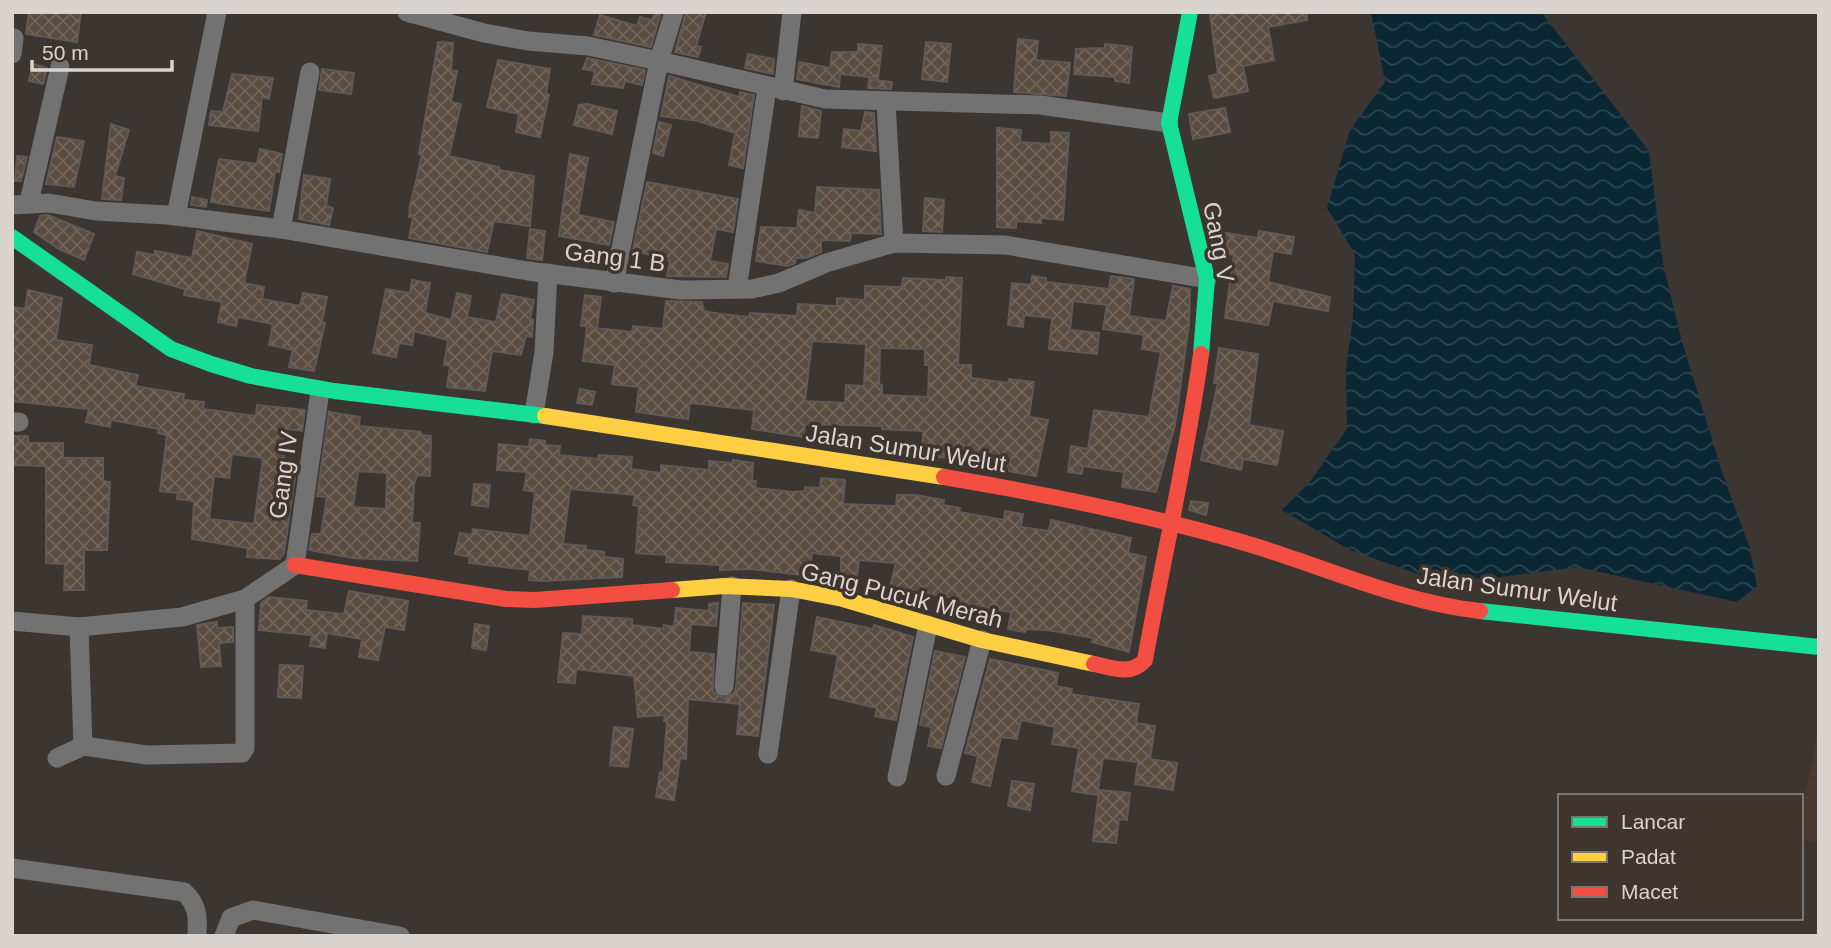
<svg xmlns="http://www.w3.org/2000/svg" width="1831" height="948" font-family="Helvetica,sans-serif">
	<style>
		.built { fill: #483a31 }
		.water { fill: url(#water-waves) }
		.building { fill: url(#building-cross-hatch); stroke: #5f5a57; stroke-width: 2; fill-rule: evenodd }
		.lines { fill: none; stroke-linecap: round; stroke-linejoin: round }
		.street { stroke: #727273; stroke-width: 19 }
		.fast { stroke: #16e098; stroke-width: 16 }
		.slow { stroke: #ffcf43; stroke-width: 16 }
		.jam { stroke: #f24e42; stroke-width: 16 }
		.labels { text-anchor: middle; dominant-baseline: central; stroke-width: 7; stroke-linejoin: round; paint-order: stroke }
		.street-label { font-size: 24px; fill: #dad4d0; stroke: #3f352f }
	</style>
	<defs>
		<pattern id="water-waves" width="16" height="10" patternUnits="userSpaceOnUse" patternTransform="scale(1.75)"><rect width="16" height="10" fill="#0a2733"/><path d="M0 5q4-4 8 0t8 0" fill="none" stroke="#2d4550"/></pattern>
		<pattern id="building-cross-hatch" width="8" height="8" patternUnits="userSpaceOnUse" patternTransform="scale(1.75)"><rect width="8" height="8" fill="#5a4c3f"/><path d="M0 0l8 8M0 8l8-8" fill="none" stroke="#71655a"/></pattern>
	</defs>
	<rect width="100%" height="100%" fill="#3c3632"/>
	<polygon class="built" points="1819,684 1819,842 1801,840 1801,820 1818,729"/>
	<polygon class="water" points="1371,12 1541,12 1649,151 1663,264 1681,338 1721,469 1749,546 1757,586 1737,602 1577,567 1486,579 1421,575 1350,550 1282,510 1309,483 1347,429 1346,368 1353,318 1355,254 1327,208 1350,130 1385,82"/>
	<g class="building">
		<polygon points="29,12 81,12 77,42 26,34"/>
		<polygon points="655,12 661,12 651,47 594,35 600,15 637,26 640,17 652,20"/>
		<polygon points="686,12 706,12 696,46 701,47 698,57 675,52"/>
		<polygon points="1221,12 1307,12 1307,20 1268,27 1274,60 1243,66 1248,91 1214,98 1209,76 1218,74 1210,14"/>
		<polygon points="1018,39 1038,41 1036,60 1070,63 1066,96 1014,92"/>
		<polygon points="438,42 453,43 451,70 457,71 451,102 461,104 449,156 499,167 499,170 534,176 530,226 494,221 487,252 409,238 413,217 409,217 410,206 422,155 419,154"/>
		<polygon points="926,42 951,44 947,82 922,79"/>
		<polygon points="858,44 882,46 878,78 840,74 839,87 797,79 799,62 830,68 832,52 858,52"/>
		<polygon points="1105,44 1132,47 1129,83 1115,81 1115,77 1074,74 1076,49 1105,48"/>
		<polygon points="748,54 774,59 773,74 745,68"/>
		<polygon points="587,58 645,70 642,85 625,81 623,88 592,84 595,71 583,69"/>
		<polygon points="498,60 550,69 546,94 549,95 540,137 516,132 519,114 487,107"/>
		<polygon points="33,64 47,68 43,84 29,81"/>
		<polygon points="322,69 354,73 351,94 319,90"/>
		<polygon points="232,74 273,78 269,99 262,97 258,131 209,125 211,111 223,112"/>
		<polygon points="669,76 739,97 740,92 754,95 743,168 729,165 735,133 698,121 661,116"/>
		<polygon points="869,79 892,82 891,89 868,88"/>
		<polygon points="587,104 617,111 612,134 574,125 579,105"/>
		<polygon points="802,106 821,111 818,138 799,136"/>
		<polygon points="1225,108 1230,132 1193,139 1189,114"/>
		<polygon points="865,112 874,113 876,151 842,147 844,129 861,131"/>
		<polygon points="659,122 671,125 663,156 653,153"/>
		<polygon points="111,124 129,130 115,176 124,178 121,200 102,199"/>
		<polygon points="997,128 1021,130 1020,142 1051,144 1051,132 1069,133 1063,220 1041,218 1041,223 1016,221 1016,228 997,227"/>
		<polygon points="57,137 84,141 74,187 46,184"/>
		<polygon points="260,149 282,154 279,172 275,171 269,211 211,202 219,159 257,164"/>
		<polygon points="570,154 588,158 578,215 614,222 609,245 559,236"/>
		<polygon points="17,156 27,157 21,181 15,181"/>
		<polygon points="304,175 330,179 326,206 333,208 329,225 299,219"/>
		<polygon points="647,182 738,199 733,232 716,229 710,261 728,264 726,277 667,276 670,261 633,250"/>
		<polygon points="817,187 879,190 881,234 851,233 850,241 821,240 821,252 806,258 796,258 795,263 788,266 756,261 761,227 797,228 799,210 815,213"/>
		<polygon points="192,197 207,200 206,207 191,205"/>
		<polygon points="925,198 944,200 942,232 923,231"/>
		<polygon points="48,215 94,234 84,260 59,249 34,232 40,216"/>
		<polygon points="530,229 545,231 542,260 527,258"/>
		<polygon points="197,231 252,244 244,283 264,287 262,299 300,306 303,293 327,297 322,322 325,323 314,371 289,367 293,350 269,345 273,324 238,317 236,326 218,322 222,302 184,295 185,289 133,274 137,252 154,255 155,251 192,258"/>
		<polygon points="1259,231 1294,237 1291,254 1273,251 1268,282 1330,297 1328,311 1273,301 1268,325 1225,318 1234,255 1221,253 1225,233 1258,238"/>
		<polygon points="1032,276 1046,278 1046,282 1109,289 1111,276 1134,279 1129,316 1166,321 1173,286 1190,289 1189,324 1175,425 1156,492 1122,487 1124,472 1083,466 1082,474 1068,472 1071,446 1088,449 1094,410 1149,417 1161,352 1142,349 1144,335 1103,329 1107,305 1073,301 1070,330 1099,333 1097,354 1049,349 1052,318 1024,315 1023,327 1008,325 1012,283 1031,285"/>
		<path d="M946,277L962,278L958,365H971V378L1008,383L1009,379L1034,382L1029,417L1048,420L1036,476L952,461V458L922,456L923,431L882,429V426L805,424L804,437L752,429L754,410L690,403L688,419L636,412L639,387L612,384L615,365L583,361L587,327L632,332L633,326L663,329L666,301L702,302L704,311L721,314L749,317L750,313L797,316L798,304L837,306V298L865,300V286L902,287L903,278L946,280ZM812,341L866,344L864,386L846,385L845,403L805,401ZM880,348L925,349V365H929L928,397L882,395V385L879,384Z"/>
		<polygon points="412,280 430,283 425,313 451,320 457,293 471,296 467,317 496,322 502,294 534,300 530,319 533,320 532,337 526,336 521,355 492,351 485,391 447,387 450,366 444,365 448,340 414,331 412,345 399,343 396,357 373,353 386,289 410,293"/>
		<path d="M28,290L62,298L56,340L92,345L89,365L138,375L135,386L184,394L183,400L204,402L203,409L256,416L257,405L305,410L302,431L287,429L283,461L297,463L284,553L280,559L247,557L248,548L192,539L194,501L177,499L178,493L160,491L167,435L158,433L159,429L111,420L110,427L86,422L89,409L12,401V307L25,309ZM232,454L263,458L254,524L209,519L214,476L229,478Z"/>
		<polygon points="585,295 601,297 597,328 581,326"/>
		<polygon points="1219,348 1258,354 1249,425 1283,431 1277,465 1243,459 1241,470 1201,460 1218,383 1214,383"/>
		<polygon points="580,389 595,392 592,405 577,403"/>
		<path d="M329,412L360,417L359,426L421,432V435L431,436L430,476L417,475L414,484L412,523H420L417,561L353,558L309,550L312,534H321L327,497L317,496ZM358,471L387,473L386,509L353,507Z"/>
		<polygon points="12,436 28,436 28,443 63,443 63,458 103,458 103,481 110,482 107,550 84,550 84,590 64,590 65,564 46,563 46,466 12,465"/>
		<polygon points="530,439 545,441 545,445 560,446 559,455 598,459 599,455 632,457 631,469 661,473 661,465 709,470 709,461 733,463 733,460 753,463 752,481 756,481 755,488 793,492 805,491 805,487 820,488 821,478 845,480 843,504 896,506 897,495 915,495 944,500 943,505 960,508 959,512 1004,520 1005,511 1023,514 1021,527 1049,531 1051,520 1131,538 1128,553 1146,557 1129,652 1092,642 1093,638 1047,630 1026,629 1025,632 1008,629 1011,612 976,606 973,620 958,616 961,599 918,592 915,603 888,595 896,563 859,560 856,586 841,582 841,556 812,553 809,576 751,569 720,570 720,565 666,562 667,555 636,553 639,506 633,505 635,495 570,489 563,544 586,546 586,550 604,552 604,557 623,559 622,577 543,581 529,580 530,570 469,563 470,557 455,554 460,533 472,535 473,529 530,536 535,492 524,490 527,472 497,470 499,444 529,447"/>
		<polygon points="474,484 490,485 488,507 472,505"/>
		<polygon points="1191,501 1208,503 1206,515 1189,510"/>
		<polygon points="349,591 408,601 404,630 385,627 378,660 359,657 362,639 327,633 325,648 310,646 312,635 259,630 261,603 269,597 307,601 306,610 344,614"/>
		<polygon points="718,603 716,626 691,624 689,652 714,654 713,691 724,698 734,693 736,687 743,603 774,605 758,736 737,734 740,704 688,699 686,759 680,758 674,800 656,797 660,772 663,773 667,722 664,721 665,715 638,717 634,676 576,669 575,683 558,682 563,633 582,634 583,616 632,619 632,625 663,629 664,625 674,627 676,608 709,611 709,604"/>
		<polygon points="817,617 873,629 874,625 913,637 896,720 875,716 877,708 830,697 838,655 811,650"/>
		<polygon points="217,622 217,628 233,627 233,642 219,643 221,666 201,667 197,625"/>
		<polygon points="475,624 489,626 486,650 472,648"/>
		<polygon points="935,651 965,657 941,748 928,746 932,727 920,725"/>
		<polygon points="990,659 1058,673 1056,686 1072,689 1071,694 1139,704 1136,723 1155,726 1150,759 1177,763 1173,790 1135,784 1138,762 1103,758 1097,795 1072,791 1079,748 1052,744 1055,727 1021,720 1017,739 1001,737 990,786 972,782 978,756 965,753"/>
		<polygon points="280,665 303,666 301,698 278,697"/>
		<polygon points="614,727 633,729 628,767 610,765"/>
		<polygon points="1012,781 1034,784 1030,810 1008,806"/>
		<polygon points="1099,790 1130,793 1127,820 1119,819 1116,843 1093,841"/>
	</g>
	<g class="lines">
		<g class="street">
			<polyline points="407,12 484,33 528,41 588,46 659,61 614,283"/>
			<polyline points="674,12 659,61 825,99 1040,105 1169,123"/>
			<polyline points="12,54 14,38"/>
			<polyline points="783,91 792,12"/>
			<polyline points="886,103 894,243"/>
			<polyline points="29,202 60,67"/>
			<polyline points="12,205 49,203 96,211 168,215 281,229 528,271 681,290 752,289 779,283 826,263 894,243 1005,245 1207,279"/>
			<polyline points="176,216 217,12"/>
			<polyline points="281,229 310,72"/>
			<polyline points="737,289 767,88"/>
			<polyline points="534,414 544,352 548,273"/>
			<polyline points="12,422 19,422"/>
			<polyline points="12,621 79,627 182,617 245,599 295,565 320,391"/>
			<polyline points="79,627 83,746"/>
			<polyline points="724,686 732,586"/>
			<polyline points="768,754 791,589"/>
			<polyline points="57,758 83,746 147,755 242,753 245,748 245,599"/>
			<polyline points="946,776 982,640"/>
			<polyline points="897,777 928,625"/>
			<path d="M12,868L184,892C198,905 198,917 197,936"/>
			<polyline points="224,936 231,918 253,910 400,936"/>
		</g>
		<g class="fast">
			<polyline points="1190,12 1169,123 1207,279 1201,354"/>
			<polyline points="12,237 171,349 211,364 251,376 334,391 545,416"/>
			<polyline points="1480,611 1819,647"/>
		</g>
		<g class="slow">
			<polyline points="545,416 944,477"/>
			<polyline points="672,590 724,586 791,589 843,599 982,640 1094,664"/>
		</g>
		<g class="jam">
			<path d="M944,477C1045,494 1146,514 1245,543C1323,566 1399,602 1480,611"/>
			<polyline points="295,565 506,599 535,600 672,590"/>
			<path d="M1094,664C1113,668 1131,676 1145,660C1163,558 1187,457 1201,354"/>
		</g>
	</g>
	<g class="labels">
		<g class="street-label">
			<text transform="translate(1219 242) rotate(79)">Gang V</text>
			<text transform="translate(615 257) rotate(7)">Gang 1 B</text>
			<text transform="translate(906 448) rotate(9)">Jalan Sumur Welut</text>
			<text transform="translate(283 475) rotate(-82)">Gang IV</text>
			<text transform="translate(1517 589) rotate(8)">Jalan Sumur Welut</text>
			<text transform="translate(902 595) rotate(14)">Gang Pucuk Merah</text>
		</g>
	</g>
	<rect width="1831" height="948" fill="none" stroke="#dad4d0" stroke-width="28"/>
	<rect x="1558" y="794" width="245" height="126" fill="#3f352f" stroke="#7d756f" stroke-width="2"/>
	<rect x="1572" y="817" width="35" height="10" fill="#16e098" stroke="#7d756f" stroke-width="2"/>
	<text x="1621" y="829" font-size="21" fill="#dad4d0">Lancar</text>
	<rect x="1572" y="852" width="35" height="10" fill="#ffcf43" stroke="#7d756f" stroke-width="2"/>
	<text x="1621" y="864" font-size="21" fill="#dad4d0">Padat</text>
	<rect x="1572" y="887" width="35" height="10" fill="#f24e42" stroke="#7d756f" stroke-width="2"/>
	<text x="1621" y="899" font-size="21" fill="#dad4d0">Macet</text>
	<path d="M32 60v10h140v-10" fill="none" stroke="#dad4d0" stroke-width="3.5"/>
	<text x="42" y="60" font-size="21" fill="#dad4d0" stroke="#3f352f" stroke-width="5" paint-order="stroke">50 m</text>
</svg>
